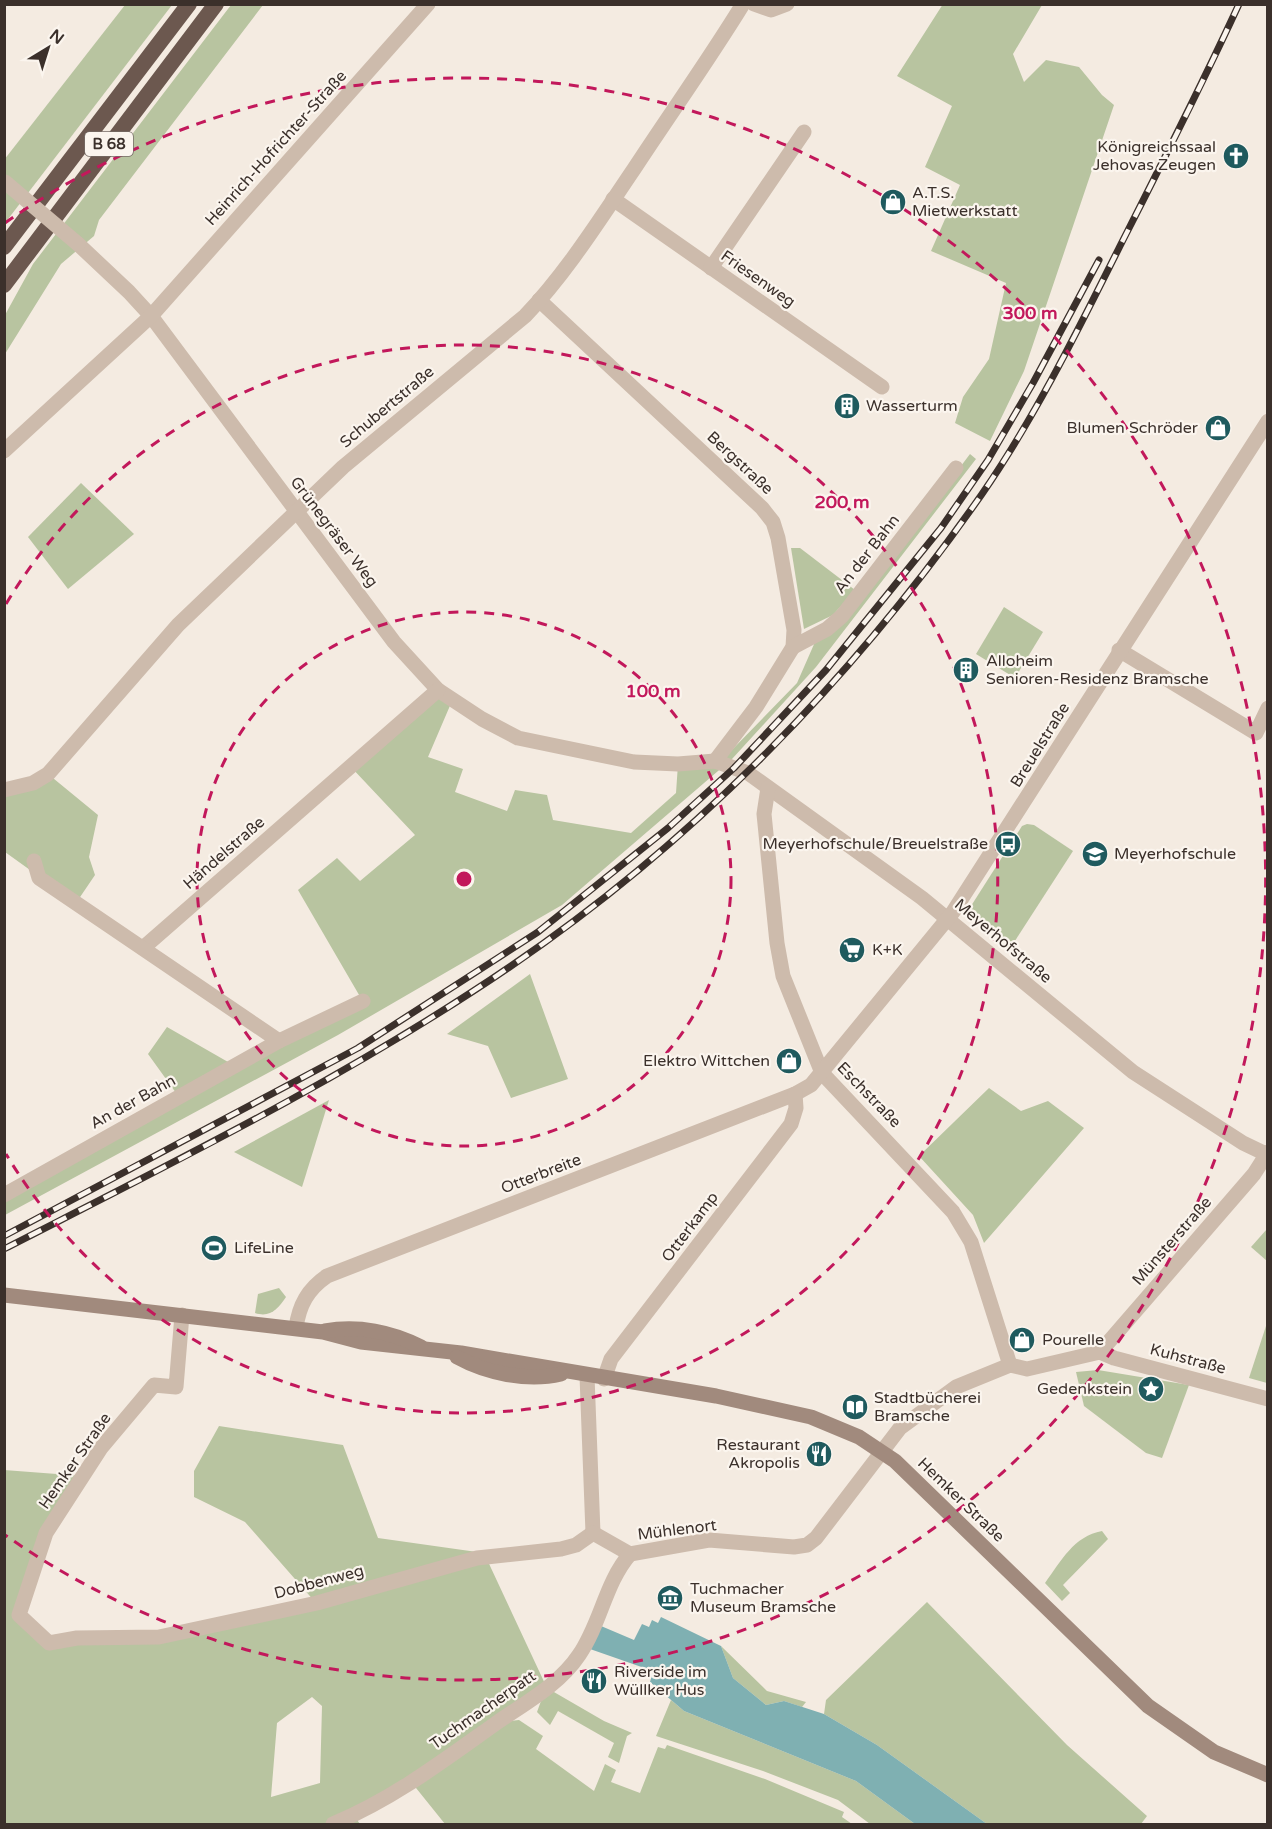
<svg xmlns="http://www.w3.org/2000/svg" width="1272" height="1829" font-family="'Varela Round',sans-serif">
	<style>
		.green { fill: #b8c4a0; fill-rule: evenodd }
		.water { fill: #7fb0b2 }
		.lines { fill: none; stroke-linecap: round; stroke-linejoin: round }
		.minor { stroke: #cdbbac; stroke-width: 15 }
		.secondary { stroke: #a18a7d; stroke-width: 15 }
		.trunk { stroke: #6c584f; stroke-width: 16 }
		.rail-casing { stroke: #3b302b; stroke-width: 7 }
		.rail { stroke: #fbf5ee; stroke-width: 4.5; stroke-dasharray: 14; stroke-linecap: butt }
		.minor-bridge { stroke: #cdbbac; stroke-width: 15 }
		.ring { fill: none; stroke: #c2185b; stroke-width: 3; stroke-dasharray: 10 8 }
		.labels { text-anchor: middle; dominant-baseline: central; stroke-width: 4.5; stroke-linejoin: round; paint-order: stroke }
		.shield { fill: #fbf5ee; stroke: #756b66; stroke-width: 1.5 }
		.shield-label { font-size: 15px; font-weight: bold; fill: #3b302b }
		.poi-label { font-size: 16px; fill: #3b302b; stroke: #fbf5ee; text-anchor: start }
		.street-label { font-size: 16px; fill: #3b302b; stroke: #fbf5ee }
		.centre { fill: #c2185b; stroke: #fbf5ee; stroke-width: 3 }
		.ring-label { font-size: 18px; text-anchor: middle; font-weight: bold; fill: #c2185b; stroke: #fbf5ee; stroke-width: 4.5; stroke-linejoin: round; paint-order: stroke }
	</style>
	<rect width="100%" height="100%" fill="#f4ebe1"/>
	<g class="green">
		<polygon points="943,4 1042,5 1013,54 1024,82 1046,60 1079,67 1102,95 1114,105 1024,371 990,441 955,423 963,397 989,359 1006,283 931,251 960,185 925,167 952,106 897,76"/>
		<polygon points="125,5 172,5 5,223 4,160"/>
		<polygon points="231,5 263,5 99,220 94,236 61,264 5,354 5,315 33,264"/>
		<polygon points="970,454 976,459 816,667 732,759 562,905 338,1035 5,1215 5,1195 179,1097 148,1054 167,1027 235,1066 362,1000 298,890 337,858 360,881 415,835 350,766 438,690 452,701 428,757 463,769 455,792 507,811 515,790 547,795 553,820 631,833 676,793 678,764 726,756 797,683 815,642 842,624"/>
		<polygon points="81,483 134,534 68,589 28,537"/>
		<polygon points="791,548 800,548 855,590 833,615 804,629"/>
		<polygon points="1004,607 1043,632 1015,678 976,654"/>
		<polygon points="48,774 98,815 89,857 95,875 76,903 5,852 4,790"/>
		<polygon points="1027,824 1034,825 1073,851 1011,947 973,915 971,906 1022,826"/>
		<polygon points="530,974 568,1079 511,1098 488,1046 447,1034"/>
		<polygon points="989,1088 1021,1111 1048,1101 1084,1128 984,1243 973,1215 919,1156"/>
		<polygon points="329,1100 302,1187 234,1152"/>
		<polygon points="1267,1229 1267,1261 1251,1247"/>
		<path d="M279,1288L286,1297C278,1309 270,1318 255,1313L258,1294Z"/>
		<polygon points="1267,1323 1268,1383 1267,1383 1249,1378"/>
		<polygon points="1098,1370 1189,1385 1162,1458 1146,1453 1084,1406 1076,1372"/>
		<path d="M219,1426L343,1445L378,1538L484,1553L547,1688L604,1721L632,1733L627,1736L619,1763L608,1757L614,1743L558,1711L550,1725L537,1712L541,1701L510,1721L519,1720L543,1736L536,1749L594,1791L605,1764L616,1770L611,1782L640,1793L658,1747L665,1749L667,1745L765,1779L844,1812L842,1817L852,1824H445L412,1783L354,1816L360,1824H5L4,1470L83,1476L46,1533L19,1615L49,1643L159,1637L316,1603L245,1522L194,1497V1471ZM312,1697L322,1706L320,1783L271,1797L277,1723Z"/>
		<path d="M1102,1531L1108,1539L1063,1585L1070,1593L1062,1601L1045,1583C1061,1561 1074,1536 1102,1531Z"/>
		<polygon points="927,1602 1067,1745 1147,1816 1141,1824 987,1824 877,1745 824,1714 826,1700"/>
		<polygon points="721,1646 767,1691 806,1702 802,1707 784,1701 766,1705 733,1678"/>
		<polygon points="671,1700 684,1711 856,1781 915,1824 870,1824 838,1800 763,1771 656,1736"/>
	</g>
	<polygon class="water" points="661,1617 721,1646 733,1678 766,1705 784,1701 824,1714 877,1745 987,1824 915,1824 856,1781 684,1711 650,1682 653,1671 590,1649 601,1626 634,1640 642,1624 649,1627 652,1620 658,1623"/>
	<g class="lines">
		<g class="minor">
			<polyline points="754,4 771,10 787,4"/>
			<polyline points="613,199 882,387"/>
			<polyline points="78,244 129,292 151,316 394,642 438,690 482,719 518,738 634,762 678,764 715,761 748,773 922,898 1133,1072 1243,1143 1268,1155"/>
			<polyline points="711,268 804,132"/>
			<polyline points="539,300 762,508 773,522 778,538 794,630 793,647 756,707 715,761"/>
			<polyline points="4,451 151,316 428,4"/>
			<polyline points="793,647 827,629 842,616 956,468"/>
			<polyline points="1119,650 1256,733 1268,708"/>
			<polyline points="768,788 764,814 777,943 783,976 822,1073 953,1212 971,1242 1010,1365"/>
			<path d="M4,790L33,783L48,774L178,625L343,467L525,316C567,272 600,219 634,169C670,114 708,61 743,4"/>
			<polyline points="143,948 438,690"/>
			<polyline points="279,1041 363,1001"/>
			<polyline points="4,1195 279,1041 39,878 34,861"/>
			<polyline points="182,1315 176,1387 154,1385 101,1448 46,1533 19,1615 49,1643 77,1638 159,1637 317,1603 477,1558 561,1549 576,1545 593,1533"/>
			<path d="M296,1328C299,1305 308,1289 327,1276L795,1094L811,1085L953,912L1268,421"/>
			<polyline points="1100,1352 1254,1174 1268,1152"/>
			<polyline points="1100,1352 1114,1358 1268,1399"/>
			<polyline points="587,1376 593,1533"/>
			<polyline points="604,1379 611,1359 791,1124 796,1108 795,1094"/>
			<polyline points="593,1533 630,1554 709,1540 794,1547 807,1545 816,1538 900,1428 956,1387 1010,1365 1027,1369 1100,1352"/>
			<path d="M333,1824C393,1799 443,1761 495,1724C525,1703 559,1685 579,1655C601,1623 605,1583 630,1554"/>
		</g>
		<g class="secondary">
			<polyline points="4,1295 323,1332 361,1342 461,1353 716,1396 811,1417 859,1437 895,1461 1148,1706 1214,1752 1268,1775"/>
			<path d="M325,1331C358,1325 392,1332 421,1347"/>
			<path d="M457,1357C486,1373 527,1382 561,1374"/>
		</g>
		<g class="trunk">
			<polyline points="4,247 189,4"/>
			<polyline points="4,285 216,4"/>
		</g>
		<defs>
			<g id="rail">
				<polyline points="4,1236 358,1048 538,932 668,828 734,768 826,670 941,528 988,460 1033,383 1099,260"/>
				<path d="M4,1249C176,1161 351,1075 511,966C696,840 854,677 982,494C1035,417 1077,332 1119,248C1160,167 1201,87 1239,4"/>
			</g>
		</defs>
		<use href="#rail" class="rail-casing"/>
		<use href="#rail" class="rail"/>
		<polyline class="minor-bridge" points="5,182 78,244"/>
	</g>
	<g class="ring">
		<circle cx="464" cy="879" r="267"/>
		<path d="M6 604A534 534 0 1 1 6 1154"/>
		<path d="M5 223A801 801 0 1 1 5 1535"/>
	</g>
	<defs>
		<symbol id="church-disc" viewBox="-11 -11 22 22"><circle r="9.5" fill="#1f5a5e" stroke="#fbf5ee"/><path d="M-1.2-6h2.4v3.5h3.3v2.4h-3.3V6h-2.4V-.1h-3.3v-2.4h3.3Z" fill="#fff"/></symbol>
		<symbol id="shop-disc" viewBox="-11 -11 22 22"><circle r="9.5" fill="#1f5a5e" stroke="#fbf5ee"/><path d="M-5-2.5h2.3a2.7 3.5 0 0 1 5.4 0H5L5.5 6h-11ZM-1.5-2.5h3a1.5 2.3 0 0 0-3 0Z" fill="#fff"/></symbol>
		<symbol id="building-disc" viewBox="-11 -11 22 22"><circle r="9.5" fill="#1f5a5e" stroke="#fbf5ee"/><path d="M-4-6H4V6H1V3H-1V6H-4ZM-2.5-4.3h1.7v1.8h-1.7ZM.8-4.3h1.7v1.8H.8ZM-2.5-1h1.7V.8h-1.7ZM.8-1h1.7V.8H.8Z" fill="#fff"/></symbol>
		<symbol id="bus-disc" viewBox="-11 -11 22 22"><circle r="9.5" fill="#1f5a5e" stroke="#fbf5ee"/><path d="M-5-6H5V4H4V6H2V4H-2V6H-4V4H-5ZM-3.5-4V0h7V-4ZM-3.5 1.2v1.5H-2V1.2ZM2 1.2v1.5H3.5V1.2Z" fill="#fff"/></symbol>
		<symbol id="school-disc" viewBox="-11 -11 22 22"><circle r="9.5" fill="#1f5a5e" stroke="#fbf5ee"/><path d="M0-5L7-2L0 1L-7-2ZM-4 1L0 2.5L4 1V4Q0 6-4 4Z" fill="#fff"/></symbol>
		<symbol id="supermarket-disc" viewBox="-11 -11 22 22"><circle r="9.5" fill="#1f5a5e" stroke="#fbf5ee"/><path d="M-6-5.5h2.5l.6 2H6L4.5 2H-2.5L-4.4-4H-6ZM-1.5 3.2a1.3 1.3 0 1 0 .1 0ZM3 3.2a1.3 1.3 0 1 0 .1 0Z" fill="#fff"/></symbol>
		<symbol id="stadium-disc" viewBox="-11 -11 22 22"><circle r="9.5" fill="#1f5a5e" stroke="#fbf5ee"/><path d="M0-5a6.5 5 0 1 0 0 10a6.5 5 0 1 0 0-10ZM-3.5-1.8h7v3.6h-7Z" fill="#fff"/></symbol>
		<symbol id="sight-disc" viewBox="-11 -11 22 22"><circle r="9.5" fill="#1f5a5e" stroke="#fbf5ee"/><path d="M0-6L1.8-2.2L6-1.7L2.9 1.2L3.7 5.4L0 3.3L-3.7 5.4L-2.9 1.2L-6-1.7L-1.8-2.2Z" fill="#fff"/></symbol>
		<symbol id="library-disc" viewBox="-11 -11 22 22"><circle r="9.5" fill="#1f5a5e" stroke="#fbf5ee"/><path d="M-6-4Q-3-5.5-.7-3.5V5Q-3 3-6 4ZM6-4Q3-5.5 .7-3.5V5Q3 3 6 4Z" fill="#fff"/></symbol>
		<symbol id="restaurant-disc" viewBox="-11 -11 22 22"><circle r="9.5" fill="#1f5a5e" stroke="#fbf5ee"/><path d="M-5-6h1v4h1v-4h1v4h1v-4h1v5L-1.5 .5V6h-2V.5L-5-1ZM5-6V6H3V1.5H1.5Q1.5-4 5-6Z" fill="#fff"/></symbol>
		<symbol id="museum-disc" viewBox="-11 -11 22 22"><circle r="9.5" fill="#1f5a5e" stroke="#fbf5ee"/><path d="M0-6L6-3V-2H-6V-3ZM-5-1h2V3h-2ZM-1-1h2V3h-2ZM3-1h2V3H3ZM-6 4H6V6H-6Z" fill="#fff"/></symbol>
	</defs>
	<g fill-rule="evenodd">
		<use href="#church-disc" x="1221" y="141" width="30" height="30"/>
		<use href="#shop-disc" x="878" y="187" width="30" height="30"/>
		<use href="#building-disc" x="832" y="391" width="30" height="30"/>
		<use href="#shop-disc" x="1203" y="413" width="30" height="30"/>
		<use href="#building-disc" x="951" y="655" width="30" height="30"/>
		<use href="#bus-disc" x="993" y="829" width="30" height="30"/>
		<use href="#school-disc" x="1080" y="839" width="30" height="30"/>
		<use href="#supermarket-disc" x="837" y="935" width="30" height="30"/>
		<use href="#shop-disc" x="774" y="1046" width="30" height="30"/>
		<use href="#stadium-disc" x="199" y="1233" width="30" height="30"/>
		<use href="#shop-disc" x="1007" y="1325" width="30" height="30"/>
		<use href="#sight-disc" x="1136" y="1374" width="30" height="30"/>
		<use href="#library-disc" x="840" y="1392" width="30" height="30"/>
		<use href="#restaurant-disc" x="804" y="1439" width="30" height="30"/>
		<use href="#museum-disc" x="655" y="1583" width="30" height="30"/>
		<use href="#restaurant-disc" x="579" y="1666" width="30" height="30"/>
	</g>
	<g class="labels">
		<rect class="shield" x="85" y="132" width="48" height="24" rx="4.5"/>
		<g class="shield-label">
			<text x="109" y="144">B 68</text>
		</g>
		<g class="poi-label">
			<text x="1216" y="147" text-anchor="end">Königreichssaal<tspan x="1216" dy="18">Jehovas Zeugen</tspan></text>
			<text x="912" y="193">A.T.S.<tspan x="912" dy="18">Mietwerkstatt</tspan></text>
			<text x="866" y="406">Wasserturm</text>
			<text x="1198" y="428" text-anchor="end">Blumen Schröder</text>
			<text x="986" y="661">Alloheim<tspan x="986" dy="18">Senioren-Residenz Bramsche</tspan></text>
			<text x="988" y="844" text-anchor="end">Meyerhofschule/Breuelstraße</text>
			<text x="1114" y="854">Meyerhofschule</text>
			<text x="872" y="950">K+K</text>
			<text x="770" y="1061" text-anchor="end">Elektro Wittchen</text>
			<text x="234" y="1248">LifeLine</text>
			<text x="1042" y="1340">Pourelle</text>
			<text x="1132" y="1389" text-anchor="end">Gedenkstein</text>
			<text x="874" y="1398">Stadtbücherei<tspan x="874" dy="18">Bramsche</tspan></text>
			<text x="800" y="1445" text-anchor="end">Restaurant<tspan x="800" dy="18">Akropolis</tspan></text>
			<text x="690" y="1589">Tuchmacher<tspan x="690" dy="18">Museum Bramsche</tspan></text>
			<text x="614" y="1672">Riverside im<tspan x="614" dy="18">Wüllker Hus</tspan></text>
		</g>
		<g class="street-label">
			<text transform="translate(276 148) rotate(-48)">Heinrich-Hofrichter-Straße</text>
			<text transform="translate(758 279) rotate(35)">Friesenweg</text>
			<text transform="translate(387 407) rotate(-40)">Schubertstraße</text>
			<text transform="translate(740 463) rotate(43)">Bergstraße</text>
			<text transform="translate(334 532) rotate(53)">Grünegräser Weg</text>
			<text transform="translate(867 554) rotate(-52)">An der Bahn</text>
			<text transform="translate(1040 745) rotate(-58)">Breuelstraße</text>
			<text transform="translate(224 853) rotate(-41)">Händelstraße</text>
			<text transform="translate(1003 941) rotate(40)">Meyerhofstraße</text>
			<text transform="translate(869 1095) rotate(46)">Eschstraße</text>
			<text transform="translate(133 1102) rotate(-29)">An der Bahn</text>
			<text transform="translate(541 1174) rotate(-21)">Otterbreite</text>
			<text transform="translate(690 1227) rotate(-53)">Otterkamp</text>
			<text transform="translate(1172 1241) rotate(-49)">Münsterstraße</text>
			<text transform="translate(1188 1359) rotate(15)">Kuhstraße</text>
			<text transform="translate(75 1461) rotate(-55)">Hemker Straße</text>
			<text transform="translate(961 1500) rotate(44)">Hemker Straße</text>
			<text transform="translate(677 1530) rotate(-7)">Mühlenort</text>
			<text transform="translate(319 1582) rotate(-15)">Dobbenweg</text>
			<text transform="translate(483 1710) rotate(-35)">Tuchmacherpatt</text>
		</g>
	</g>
	<circle cx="464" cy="879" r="9" class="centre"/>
	<g class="ring-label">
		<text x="1030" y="319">300 m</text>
		<text x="842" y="508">200 m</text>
		<text x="653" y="697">100 m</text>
	</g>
	<rect width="1272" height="1829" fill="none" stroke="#3b302b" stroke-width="12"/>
	<g transform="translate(48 48) rotate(38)" stroke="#fbf5ee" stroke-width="4.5" paint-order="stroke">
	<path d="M0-4.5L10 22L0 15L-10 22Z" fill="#3b302b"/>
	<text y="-9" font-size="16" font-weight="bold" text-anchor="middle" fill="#3b302b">N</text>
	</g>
</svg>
